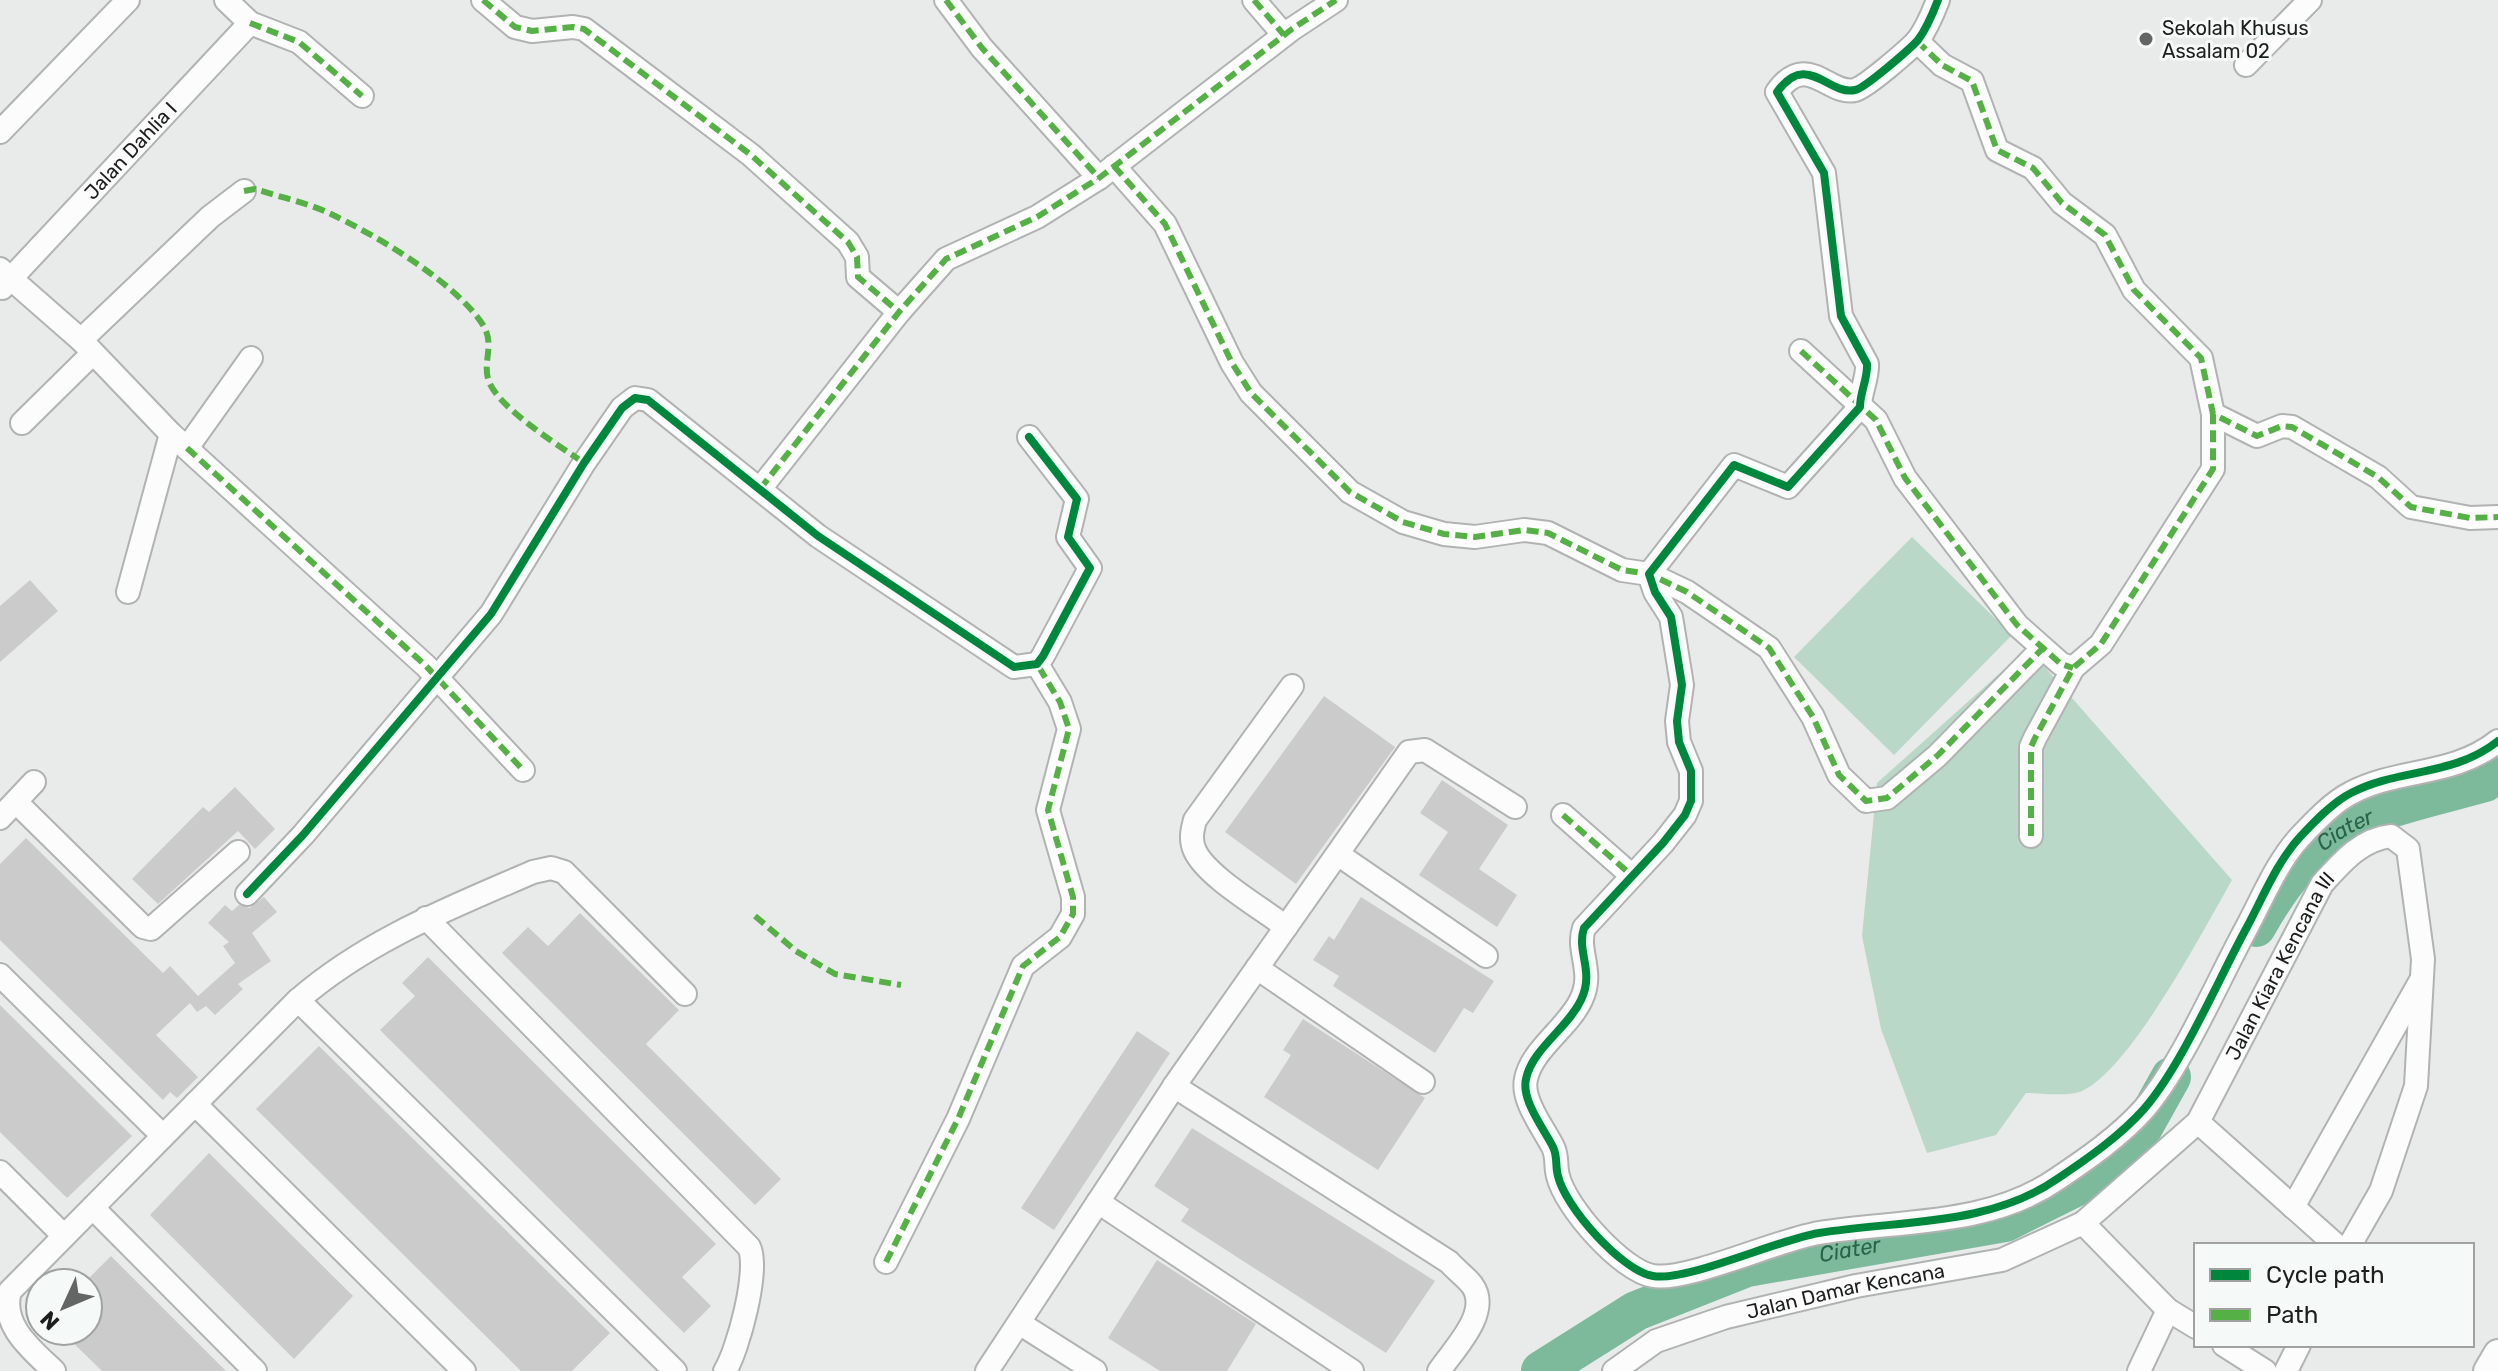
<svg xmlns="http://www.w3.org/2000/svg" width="2498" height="1371" font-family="Rubik,sans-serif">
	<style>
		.green { fill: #b9d8c7 }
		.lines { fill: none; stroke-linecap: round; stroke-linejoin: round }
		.river { stroke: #7dba9c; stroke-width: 40 }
		.building { fill: #cbcbcb }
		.minor-casing { stroke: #b1b3b2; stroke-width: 26 }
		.tertiary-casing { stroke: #b1b3b2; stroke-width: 32 }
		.minor { stroke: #fcfcfc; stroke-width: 22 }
		.tertiary { stroke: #fcfcfc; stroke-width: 28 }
		.quiet { stroke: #55b145; stroke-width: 6; stroke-dasharray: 12 6; stroke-linecap: butt }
		.cycleway-casing { stroke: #f5f9f7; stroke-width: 13 }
		.cycleway { stroke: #00873e; stroke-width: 8 }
		.poi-dot { fill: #646665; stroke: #f5f9f7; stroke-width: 3 }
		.labels { text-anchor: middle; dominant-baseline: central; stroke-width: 6; stroke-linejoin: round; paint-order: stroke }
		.poi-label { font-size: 20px; fill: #1d1f1e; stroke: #f5f9f7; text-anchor: start }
		.street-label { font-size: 20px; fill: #1d1f1e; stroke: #f5f9f7 }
		.water-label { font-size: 22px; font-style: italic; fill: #266548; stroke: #f5f9f7 }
	</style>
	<rect width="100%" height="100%" fill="#e9ebea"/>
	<g class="green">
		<polygon points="1912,537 2012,635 1894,755 1794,657"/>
		<path d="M2028,648L2232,880C2204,929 2130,1070 2082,1091C2068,1097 2042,1093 2026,1093L1996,1135L1927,1153L1881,1029L1862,936L1877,783Z"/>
	</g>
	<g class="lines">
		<g class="river">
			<path id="s1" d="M2256,927C2319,815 2369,814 2485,782L2498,768"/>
			<path id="s2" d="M1541,1371L1636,1311L1747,1267L2005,1222L2123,1163L2171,1077"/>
		</g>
	</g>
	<g class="building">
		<polygon points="30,580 58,611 0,662 0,606"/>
		<polygon points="1324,696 1395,747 1296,884 1225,832"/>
		<polygon points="1442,780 1508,825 1479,869 1517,895 1497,927 1419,875 1448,832 1420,813"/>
		<polygon points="235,787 275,829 255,849 238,831 158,904 132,879 203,807 209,812"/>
		<polygon points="26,838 163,973 170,966 198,996 235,963 223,946 229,942 208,923 225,905 232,911 239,905 250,908 264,897 277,912 252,933 271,961 238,984 243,989 215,1015 206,1006 197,1012 190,1003 156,1035 198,1077 177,1098 170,1092 163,1100 0,940 0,864"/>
		<polygon points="1361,897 1494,981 1473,1013 1464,1008 1435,1053 1333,986 1339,976 1313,960 1329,936 1334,940"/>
		<polygon points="580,913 679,1010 646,1044 781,1179 755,1205 502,953 528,927 548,946"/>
		<polygon points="428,957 716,1244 682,1277 711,1306 684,1333 380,1030 415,996 402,983"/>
		<polygon points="0,1005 132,1136 67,1198 0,1132"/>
		<polygon points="1303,1019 1425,1098 1378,1170 1264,1097 1291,1055 1283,1050"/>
		<polygon points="1137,1031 1170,1053 1054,1230 1021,1208"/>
		<polygon points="319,1046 610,1333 572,1371 521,1371 256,1109"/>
		<polygon points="1192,1128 1435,1281 1386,1353 1181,1221 1189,1209 1154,1186"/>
		<polygon points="209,1153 353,1296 294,1359 150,1215"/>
		<polygon points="111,1256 226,1371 102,1371 61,1331 88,1331 88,1283 84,1283"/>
		<polygon points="1157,1260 1256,1324 1227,1371 1160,1371 1108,1338"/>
	</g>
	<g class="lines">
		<defs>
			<g id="minor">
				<polyline points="226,0 250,23 299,42 362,96"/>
				<polyline points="483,0 515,27 532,31 573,27 584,29 604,44 751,155 848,242 857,257 858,277 899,312"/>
				<polyline points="946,0 982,48 1099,178"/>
				<polyline points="1254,0 1284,35"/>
				<path d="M1938,0C1933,13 1927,28 1918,40C1911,48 1864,89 1855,90C1828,96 1807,50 1777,92L1824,173L1841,316L1867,364C1868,378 1860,392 1860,407L1788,487L1734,465L1649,574L1655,592L1671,617L1682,685L1677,721L1679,742L1691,771V801L1685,815L1663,843L1584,928C1576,952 1595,971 1581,1000C1568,1028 1532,1049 1526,1079C1521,1100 1544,1129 1553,1147C1558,1157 1555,1166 1558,1176C1565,1207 1622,1271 1653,1276C1687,1282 1776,1240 1819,1233C1898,1220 1988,1227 2057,1179C2087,1159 2120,1136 2144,1109C2182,1065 2218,980 2247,927C2263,897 2277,862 2300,837C2314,822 2333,802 2351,793C2398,768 2453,777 2498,741"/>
				<polyline points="1917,41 1942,65 1972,81 1997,150 2033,168 2062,203 2105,235 2134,290 2201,358 2213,414 2257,436 2282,426 2292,427 2378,477 2411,507 2470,518 2498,517"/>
				<polyline points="2246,65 2310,0"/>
				<polyline points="0,132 128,0"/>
				<polyline points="1114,166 1165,224 1232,363 1251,393 1350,492 1403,522 1444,534 1475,537 1524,530 1548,533 1622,570 1649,574 1687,592 1769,648 1813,717 1839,775 1866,801 1887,798 1937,756 2042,649"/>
				<polyline points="0,269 81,340 171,434 426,666 523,770"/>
				<path id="s3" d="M2,288L250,23"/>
				<polyline points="81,340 210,217 244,191"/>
				<polyline points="1801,351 1876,420 1905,478 2017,625 2061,664 2073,668"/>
				<polyline points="22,423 93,353"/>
				<polyline points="187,448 251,358"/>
				<polyline points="760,489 899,312 946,259 1037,217 1099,178 1292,29 1336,0"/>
				<polyline points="128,592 171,434"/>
				<polyline points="16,802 143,927 151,929 238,852"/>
				<polyline points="1563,815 1630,874"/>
				<polyline points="0,818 34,782"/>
				<polyline points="2031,836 2031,747 2035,738 2073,668 2101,644 2213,469 2213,414"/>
				<polyline points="1339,855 1486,956"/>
				<polyline points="247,894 303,835 491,614 584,463 622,408 635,398 648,400 818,536 1014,667 1037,664 1043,656 1090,568 1068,537 1077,499 1029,437"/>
				<path d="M426,918L749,1247C760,1269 738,1350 725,1371"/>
				<path d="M1286,927C1263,909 1207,877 1195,851C1190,840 1192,831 1195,820L1292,686"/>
				<polyline points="1257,968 1423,1082"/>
				<polyline points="0,975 163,1136"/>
				<polyline points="298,1000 675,1371"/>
				<path d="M1174,1086L1449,1262C1456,1270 1466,1277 1472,1285C1492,1312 1453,1350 1439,1371"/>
				<polyline points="195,1104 464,1371"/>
				<polyline points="2198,1122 2336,1245"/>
				<polyline points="0,1172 64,1236"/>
				<polyline points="1098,1202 1352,1371"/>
				<polyline points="2293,1207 2420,982"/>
				<polyline points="93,1208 255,1371"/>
				<polyline points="2083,1223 2168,1310 2196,1327"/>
				<polyline points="886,1262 958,1119 1023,966 1060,937 1073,914 1073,897 1048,810 1069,729 1060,702 1037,664"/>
				<polyline points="1019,1323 1095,1371"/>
				<polyline points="2224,1345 2265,1371"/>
				<path d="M54,1371C32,1350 0,1325 10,1291L298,1000C367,940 450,908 533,872L551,868L564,872L685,994"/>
				<polyline points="987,1371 1179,1079 1409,752 1425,750 1515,807"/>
				<path id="s4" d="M1614,1371L1656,1341L1726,1317L1856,1286L2002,1260L2083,1223L2198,1122L2322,884C2341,863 2361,839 2391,836L2408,849L2423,959L2416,1086L2381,1191L2350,1245"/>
				<polyline points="2139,1371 2168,1310"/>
				<polyline points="2286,1371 2299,1345"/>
			</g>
			<polyline id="tertiary" points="2488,1371 2498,1354"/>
		</defs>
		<use href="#minor" class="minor-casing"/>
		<use href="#tertiary" class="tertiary-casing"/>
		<use href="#minor" class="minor"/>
		<use href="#tertiary" class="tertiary"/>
		<g class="quiet">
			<polyline points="483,0 515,27 532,31 573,27 584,29 604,44 751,155 848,242 857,257 858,277 899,312"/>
			<polyline points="946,0 982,48 1099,178"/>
			<polyline points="1254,0 1284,35"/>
			<polyline points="250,23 299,42 362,96"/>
			<polyline points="1917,41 1942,65 1972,81 1997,150 2033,168 2062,203 2105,235 2134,290 2201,358 2213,414 2257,436 2282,426 2292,427 2378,477 2411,507 2470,518 2498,517"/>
			<polyline points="1114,166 1165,224 1232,363 1251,393 1350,492 1403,522 1444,534 1475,537 1524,530 1548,533 1622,570 1649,574 1687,592 1769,648 1813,717 1839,775 1866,801 1887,798 1937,756 2042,649"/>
			<path d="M244,191L255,189C280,197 308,203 331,214C379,237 455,282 483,325C495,344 483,360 488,379C496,407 560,446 584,463"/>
			<polyline points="1801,351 1876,420 1905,478 2017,625 2061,664 2073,668"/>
			<polyline points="187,448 426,666 523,770"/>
			<polyline points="760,489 899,312 946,259 1037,217 1099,178 1292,29 1336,0"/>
			<polyline points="1563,815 1630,874"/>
			<polyline points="2031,836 2031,747 2035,738 2073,668 2101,644 2213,469 2213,414"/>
			<polyline points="755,916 796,951 835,974 901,985"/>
			<polyline points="886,1262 958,1119 1023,966 1060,937 1073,914 1073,897 1048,810 1069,729 1060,702 1037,664"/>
		</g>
		<defs>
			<g id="cycleway">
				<path d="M1938,0C1933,13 1927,28 1918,40C1911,48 1864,89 1855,90C1828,96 1807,50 1777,92L1824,173L1841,316L1867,364C1868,378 1860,392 1860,407L1788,487L1734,465L1649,574L1655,592L1671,617L1682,685L1677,721L1679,742L1691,771V801L1685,815L1663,843L1584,928C1576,952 1595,971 1581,1000C1568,1028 1532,1049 1526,1079C1521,1100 1544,1129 1553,1147C1558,1157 1555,1166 1558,1176C1565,1207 1622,1271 1653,1276C1687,1282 1776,1240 1819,1233C1898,1220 1988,1227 2057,1179C2087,1159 2120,1136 2144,1109C2182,1065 2218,980 2247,927C2263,897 2277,862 2300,837C2314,822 2333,802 2351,793C2398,768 2453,777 2498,741"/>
				<polyline points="247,894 303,835 491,614 584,463 622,408 635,398 648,400 818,536 1014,667 1037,664 1043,656 1090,568 1068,537 1077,499 1029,437"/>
			</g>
		</defs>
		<use href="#cycleway" class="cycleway-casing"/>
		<use href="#cycleway" class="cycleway"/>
	</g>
	<circle class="poi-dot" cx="2146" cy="39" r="8"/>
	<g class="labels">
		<g class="poi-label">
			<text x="2162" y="28">Sekolah Khusus<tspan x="2162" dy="23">Assalam 02</tspan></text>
		</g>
		<g class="street-label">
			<text stroke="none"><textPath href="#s3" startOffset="188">Jalan Dahlia I</textPath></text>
			<text stroke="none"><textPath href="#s4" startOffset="826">Jalan Kiara Kencana III</textPath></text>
			<text stroke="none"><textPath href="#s4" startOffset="248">Jalan Damar Kencana</textPath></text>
		</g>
		<g class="water-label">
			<text stroke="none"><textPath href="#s1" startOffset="134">Ciater</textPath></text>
			<text stroke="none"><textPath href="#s2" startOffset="336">Ciater</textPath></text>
		</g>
	</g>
	<rect x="2194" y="1243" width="280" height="104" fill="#f5f9f7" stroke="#9fa2a0" stroke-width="2"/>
	<rect x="2210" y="1269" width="40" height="12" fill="#00873e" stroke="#9fa2a0" stroke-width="2"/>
	<text x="2266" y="1283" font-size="24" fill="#1d1f1e">Cycle path</text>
	<rect x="2210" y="1309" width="40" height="12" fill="#55b145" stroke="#9fa2a0" stroke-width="2"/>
	<text x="2266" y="1323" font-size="24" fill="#1d1f1e">Path</text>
	<g transform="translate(64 1307) rotate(226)"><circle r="38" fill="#f5f9f7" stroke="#9fa2a0" stroke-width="2"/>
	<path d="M0-6L14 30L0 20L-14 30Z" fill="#646665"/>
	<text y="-12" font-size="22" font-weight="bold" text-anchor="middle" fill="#1d1f1e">N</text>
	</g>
</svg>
